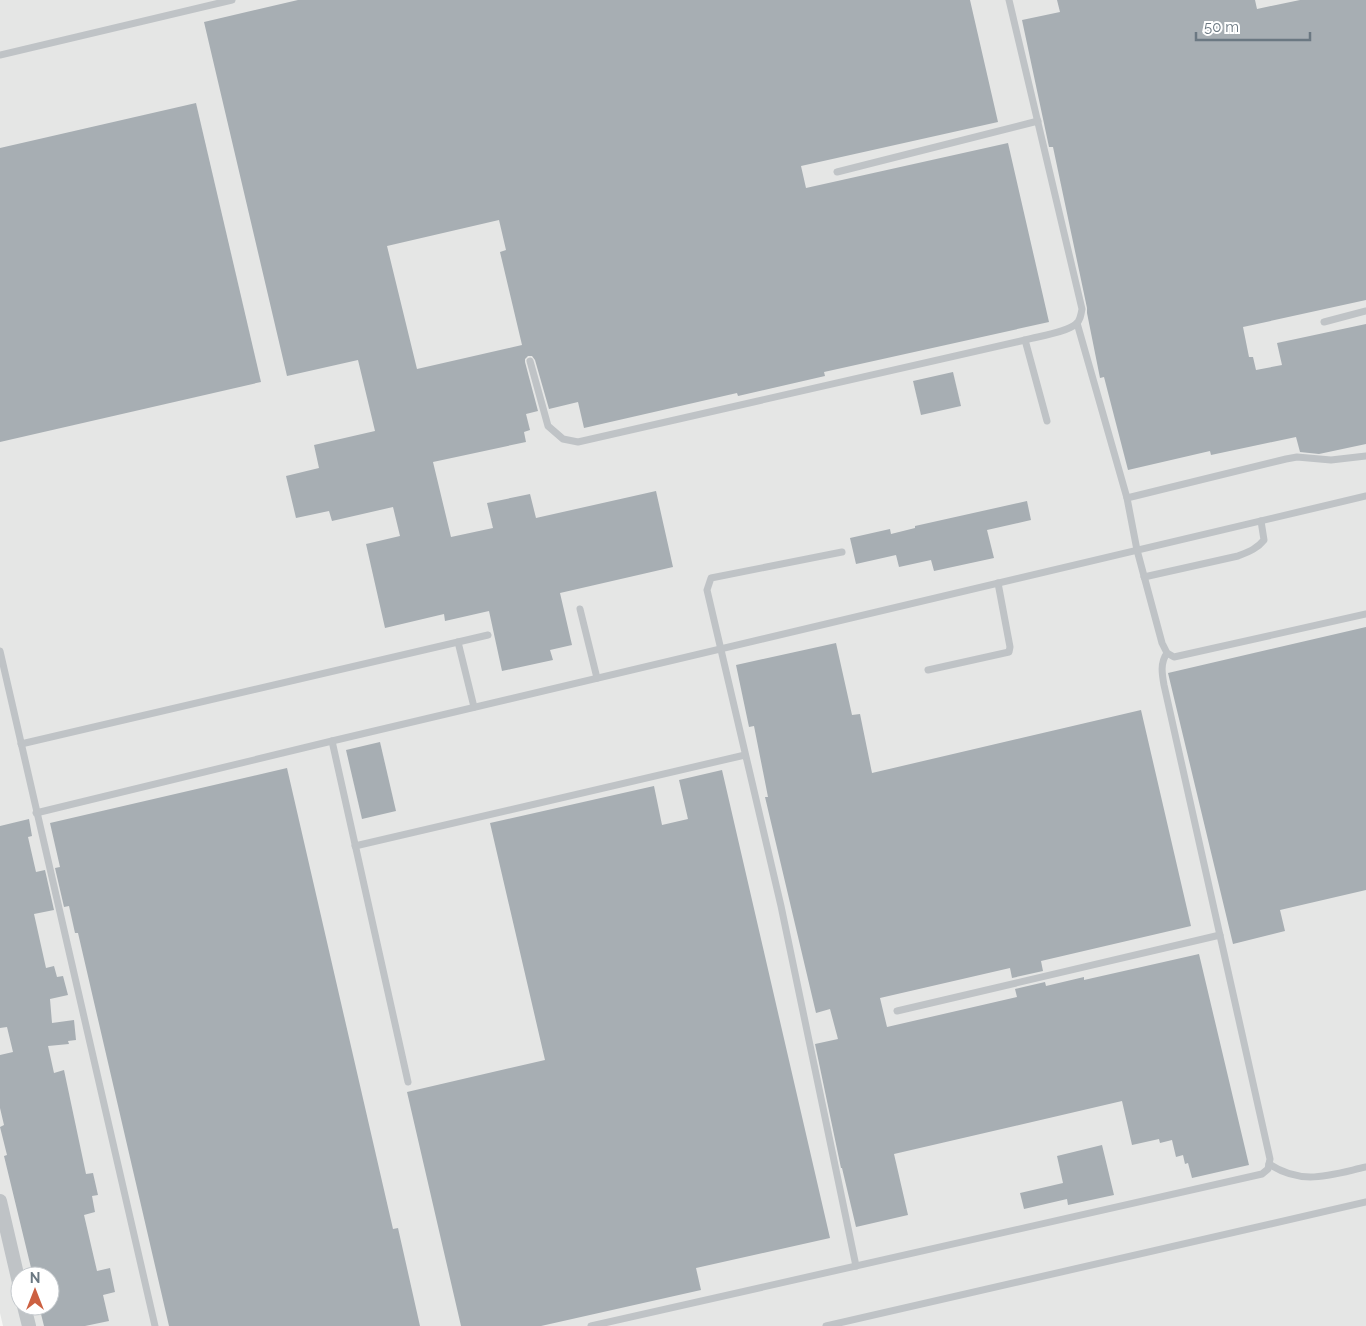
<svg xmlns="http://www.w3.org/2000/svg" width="1366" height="1326" font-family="Raleway,sans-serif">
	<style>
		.built { fill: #e5e6e5; fill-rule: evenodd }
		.building { fill: #a7aeb3; fill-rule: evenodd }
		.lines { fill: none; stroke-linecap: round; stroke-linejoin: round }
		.service { stroke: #bfc3c6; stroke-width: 7 }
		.minor { stroke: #bfc3c6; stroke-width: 14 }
	</style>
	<rect width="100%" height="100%" fill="#f7f7f5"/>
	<path class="built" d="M0,0H1366V1326H3L0,1313ZM20,1276H50V1306H20Z"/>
	<g class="building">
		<path d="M298,0H970L998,122L801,166L806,188L1008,143L1049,322L824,372L825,376L738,396L737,393L584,428L578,402L549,409L535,360L532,356H528L525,359V362L538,411L526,414L530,430L524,432L526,442L433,462L451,537L493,528L487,503L530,494L536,518L656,491L673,567L560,593L572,645L550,650L553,660L502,671L489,611L445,621L444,614L385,628L366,544L400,536L393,507L332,521L329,511L296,518L286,476L319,468L314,445L375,431L358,360L287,376L204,22ZM499,220L506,250L500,252L522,345L417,369L387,246Z"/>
		<polygon points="1057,0 1255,0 1257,9 1300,0 1366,0 1366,300 1243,327 1249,357 1253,357 1256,370 1282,365 1277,343 1366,324 1366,444 1319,454 1300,452 1296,437 1211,455 1210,451 1128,470 1104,377 1100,378 1087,313 1087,308 1053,147 1049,147 1022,20 1060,12"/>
		<polygon points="196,103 261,382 0,442 0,148"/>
		<polygon points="953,372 961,406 921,415 913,381"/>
		<polygon points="1027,501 1031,520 987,530 994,558 934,571 931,560 899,567 896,555 856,564 850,538 890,529 891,534 915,528 915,526"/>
		<polygon points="1366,627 1366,890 1280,910 1285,931 1233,944 1168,673"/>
		<polygon points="836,643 852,715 860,714 872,773 1141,710 1191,926 1041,961 1043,971 1012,978 1010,968 880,998 887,1027 1017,997 1015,989 1045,982 1046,986 1084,977 1084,980 1199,954 1249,1165 1192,1178 1188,1163 1185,1164 1183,1155 1176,1157 1172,1140 1160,1143 1159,1139 1132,1145 1122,1101 894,1154 908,1215 856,1227 842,1168 841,1168 815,1044 838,1039 830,1009 816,1013 765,797 768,797 754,726 749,727 736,665"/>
		<polygon points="380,742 396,811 362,819 346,750"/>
		<polygon points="287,768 393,1229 398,1228 420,1326 169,1326 78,933 75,933 69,906 64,907 55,868 60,867 50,823"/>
		<polygon points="722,770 830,1238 696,1268 701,1290 541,1326 461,1326 407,1092 545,1060 490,823 654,786 662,825 688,819 679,780"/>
		<polygon points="29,819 32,836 28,837 36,872 45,870 54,910 34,914 46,968 54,966 57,977 63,976 68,995 50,999 52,1023 74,1020 76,1040 68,1041 69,1044 48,1046 54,1073 64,1070 86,1174 93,1173 98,1195 92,1196 95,1212 84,1215 97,1271 110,1268 115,1292 103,1295 109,1321 85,1326 44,1326 39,1306 50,1306 50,1276 33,1276 4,1156 7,1155 0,1127 4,1125 0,1108 0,1055 13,1052 7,1027 0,1028 0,826"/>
		<polygon points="1102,1145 1114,1195 1068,1205 1067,1199 1024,1209 1020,1193 1063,1183 1057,1156"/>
	</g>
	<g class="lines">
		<g class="service">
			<polyline points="0,55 232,0"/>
			<polyline points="837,172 1038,121"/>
			<polyline points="1324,322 1366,311"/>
			<polyline points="1077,323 1127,498 1137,550 1162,643 1167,653 1174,657 1366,614"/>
			<polyline points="1025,340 1047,421"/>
			<path d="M530,361L548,426L563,439L578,442L1025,340C1039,336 1065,333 1076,324C1080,321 1081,315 1082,309L1009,0"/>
			<polyline points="1127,498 1286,459 1297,457 1331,460 1366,456"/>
			<polyline points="842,552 711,578 707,590 781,906 856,1266"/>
			<path d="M1144,577L1238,556C1248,552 1257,549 1264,540L1261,521"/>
			<polyline points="580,609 597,678"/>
			<polyline points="458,642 474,707"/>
			<polyline points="0,651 155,1326"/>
			<polyline points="928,670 1009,652 1010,647 998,583"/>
			<polyline points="332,741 408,1082"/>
			<polyline points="21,744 488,635"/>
			<polyline points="36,813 332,741 1366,496"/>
			<polyline points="355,846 745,755"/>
			<polyline points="897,1011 1220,935"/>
			<path d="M1269,1164C1302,1186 1330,1175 1366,1167"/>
			<path d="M591,1326L1262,1174L1268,1169L1270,1159L1164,685C1162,674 1160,663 1167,653"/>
			<polyline points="826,1326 1366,1202"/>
		</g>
		<g class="minor">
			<polyline points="0,1201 20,1287"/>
			<polyline points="24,1306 29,1326"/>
		</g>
	</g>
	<g transform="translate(35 1291)"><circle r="24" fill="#ffffff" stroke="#c4c9cd"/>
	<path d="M0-4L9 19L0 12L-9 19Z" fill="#cc6041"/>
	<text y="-8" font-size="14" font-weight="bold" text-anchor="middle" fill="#6b7882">N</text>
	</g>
	<path d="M1196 32v8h114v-8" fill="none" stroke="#6b7882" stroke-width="2.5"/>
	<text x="1204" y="32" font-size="15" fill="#6b7882" stroke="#ffffff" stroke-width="4" paint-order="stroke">50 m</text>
</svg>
